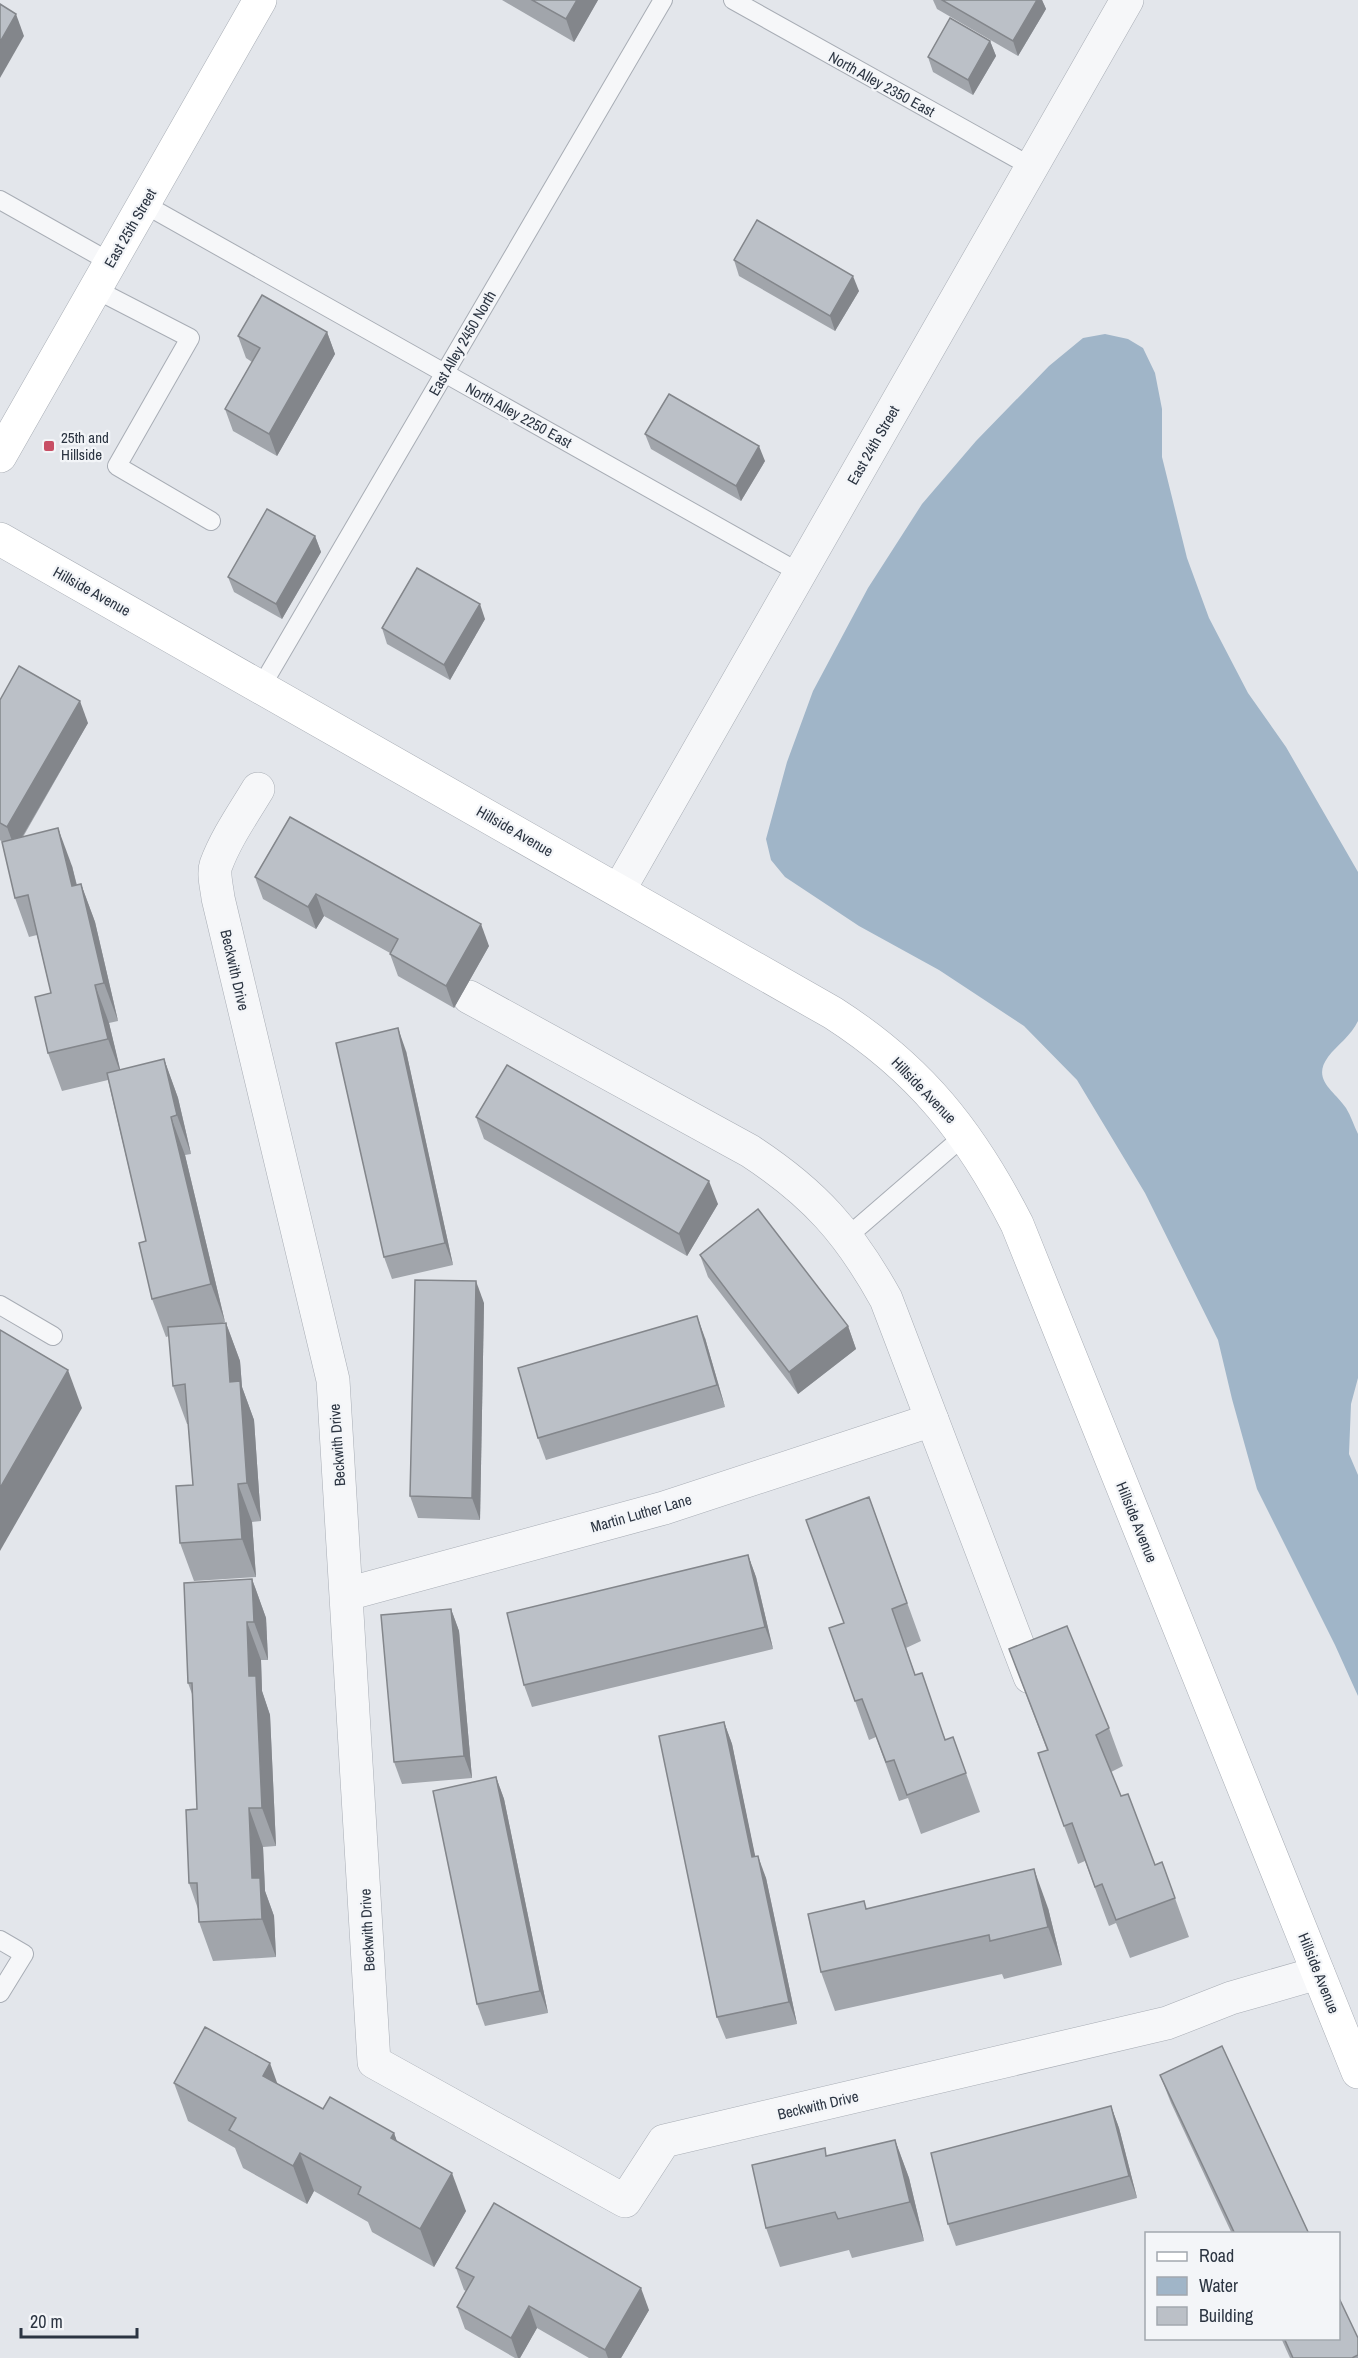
<svg xmlns="http://www.w3.org/2000/svg" width="1358" height="2358" font-family="'Archivo Narrow',sans-serif">
	<style>
		.water { fill: #a0b5c8 }
		.lines { fill: none; stroke-linecap: round; stroke-linejoin: round }
		.lane-casing { stroke: #a8adb5; stroke-width: 20 }
		.street-casing { stroke: #a8adb5; stroke-width: 34 }
		.secondary-casing { stroke: #a8adb5; stroke-width: 34 }
		.lane { stroke: #f6f7f9; stroke-width: 18 }
		.street { stroke: #f6f7f9; stroke-width: 33 }
		.secondary { stroke: #fff; stroke-width: 33 }
		.wall { fill: #a1a5ab }
		.shaded-wall { fill: #83868b }
		.building { fill: #bbc0c7; stroke: #83868b; stroke-width: 1.5 }
		.poi-dot { fill: #c84f65; stroke: #f3f5f8; stroke-width: 2 }
		.labels { text-anchor: middle; dominant-baseline: central; stroke-width: 4.5; stroke-linejoin: round; paint-order: stroke }
		.street-label { font-size: 15px; fill: #2c3542; stroke: #f3f5f8 }
		.poi-label { font-size: 15px; fill: #2c3542; stroke: #f3f5f8; text-anchor: start }
	</style>
	<rect width="100%" height="100%" fill="#e3e6eb"/>
	<path class="water" d="M1105,334L1128,339L1143,348L1155,373L1162,409V457L1187,558L1209,618L1248,693L1286,747L1358,872V1021C1351,1036 1337,1045 1328,1057C1311,1080 1335,1091 1346,1108C1351,1116 1354,1126 1358,1134V1378L1351,1404L1349,1454L1358,1475V1696L1335,1645L1257,1489L1232,1399L1218,1340L1145,1193L1077,1080L1024,1026L939,970L859,926L785,877L771,860L766,839L787,762L813,691L868,588L922,504L976,441L1049,366L1083,338Z"/>
	<g class="lines">
		<defs>
			<g id="lane">
				<polyline points="733,0 1032,167"/>
				<polyline points="0,200 110,262"/>
				<polyline points="144,204 800,573"/>
				<polyline points="95,289 190,338 117,466 211,521"/>
				<polyline points="261,687 663,0"/>
				<polyline points="847,1237 965,1135"/>
				<polyline points="0,1305 53,1336"/>
				<polyline points="0,1940 24,1954 0,1993"/>
			</g>
			<g id="street">
				<path d="M258,789C243,814 226,838 216,865C213,874 217,888 218,898L333,1380L374,2062L625,2201L664,2141L1167,2023L1231,1998L1318,1973"/>
				<polyline points="619,890 1127,0"/>
				<path d="M469,997L750,1151C814,1193 849,1232 886,1299L1030,1677"/>
				<polyline points="347,1594 664,1508 932,1420"/>
			</g>
			<g id="secondary">
				<polyline points="0,456 260,0"/>
				<path d="M0,539L833,1013C920,1069 970,1132 1017,1224L1358,2072"/>
			</g>
		</defs>
		<use href="#lane" class="lane-casing"/>
		<use href="#street" class="street-casing"/>
		<use href="#secondary" class="secondary-casing"/>
		<use href="#lane" class="lane"/>
		<use href="#street" class="street"/>
		<use href="#secondary" class="secondary"/>
	</g>
	<g class="wall">
		<polygon points="502,0 598,0 574,42"/>
		<polygon points="933,0 1042,0 1046,9 1018,56 937,9"/>
		<polygon points="990,41 996,56 973,95 933,72 928,57"/>
		<polygon points="734,260 859,291 835,331 739,276"/>
		<polygon points="327,332 335,354 277,456 233,431 225,409 252,362 246,358 238,336"/>
		<polygon points="645,434 765,461 741,501 651,449"/>
		<polygon points="315,536 321,552 282,619 234,592 228,577"/>
		<polygon points="485,619 450,680 387,644 382,628"/>
		<polygon points="0,700 88,723 23,837 72,866 77,885 81,884 95,922 118,1021 109,1023 120,1070 164,1059 178,1098 191,1154 185,1155 225,1322 220,1324 226,1323 240,1361 242,1387 254,1420 261,1521 252,1522 256,1577 194,1581 180,1543 193,1485 188,1424 187,1424 173,1386 169,1336 166,1337 152,1299 146,1241 108,1080 62,1091 48,1053 51,993 37,935 29,937 15,898 2,842 0,840"/>
		<polygon points="290,817 489,946 454,1008 398,976 390,954 390,953 324,916 316,929 263,899 255,877"/>
		<polygon points="406,1051 453,1265 392,1279 384,1257"/>
		<polygon points="476,1117 718,1204 687,1256 484,1139"/>
		<polygon points="700,1255 848,1326 856,1349 798,1394 708,1277"/>
		<polygon points="484,1303 480,1520 418,1518 410,1496"/>
		<polygon points="705,1338 725,1407 546,1460 538,1438"/>
		<polygon points="869,1497 921,1641 906,1648 915,1675 946,1740 953,1737 980,1812 921,1834 908,1798 899,1801 876,1737 869,1740 829,1628 844,1623"/>
		<polygon points="748,1555 756,1577 773,1649 532,1707 524,1685"/>
		<polygon points="252,1579 266,1618 268,1660 261,1660 262,1691 270,1715 276,1846 263,1847 265,1891 274,1916 276,1957 213,1961 199,1922 198,1909 189,1883 197,1809 192,1694 188,1683"/>
		<polygon points="451,1609 459,1631 472,1778 402,1784 394,1762"/>
		<polygon points="1009,1649 1109,1728 1123,1766 1111,1772 1121,1796 1155,1865 1162,1862 1189,1937 1130,1958 1116,1923 1109,1926 1085,1861 1078,1864 1064,1826 1047,1750"/>
		<polygon points="724,1722 732,1744 755,1857 766,1878 797,2024 726,2039 717,2017"/>
		<polygon points="496,1777 504,1799 548,2013 485,2026 477,2004"/>
		<polygon points="1048,1908 1062,1965 1004,1979 1002,1974 835,2011 821,1972 867,1909"/>
		<polygon points="1160,2075 1309,2234 1232,2234 1171,2103"/>
		<polygon points="174,2083 278,2084 323,2109 394,2133 397,2142 466,2211 434,2267 372,2232 368,2222 314,2191 307,2204 243,2168 235,2148 188,2121"/>
		<polygon points="1111,2106 1119,2128 1137,2198 956,2246 948,2224"/>
		<polygon points="895,2140 909,2178 924,2241 852,2258 849,2250 780,2267 766,2228 828,2156"/>
		<polygon points="456,2268 649,2310 621,2358 589,2358 537,2328 520,2358 515,2358 465,2329 457,2307 466,2291 464,2290"/>
		<polygon points="1281,2338 1358,2338 1358,2358 1290,2358"/>
	</g>
	<g class="shaded-wall">
		<polygon points="577,0 598,0 574,42 566,19"/>
		<polygon points="1037,0 1042,0 1046,9 1018,56 1013,41"/>
		<polygon points="16,14 24,36 0,78 0,42"/>
		<polygon points="990,41 996,56 973,95 968,80"/>
		<polygon points="853,276 859,291 835,331 830,316"/>
		<polygon points="327,332 335,354 277,456 269,434"/>
		<polygon points="759,446 765,461 741,501 736,486"/>
		<polygon points="315,536 321,552 282,619 276,604"/>
		<polygon points="480,604 485,619 450,680 444,665"/>
		<polygon points="80,701 88,723 15,849 7,827"/>
		<polygon points="58,828 72,866 86,925 72,886"/>
		<polygon points="81,884 95,922 118,1021 104,983"/>
		<polygon points="316,894 324,916 316,929 308,907"/>
		<polygon points="481,924 489,946 454,1008 446,986"/>
		<polygon points="95,985 109,1023 122,1077 108,1039"/>
		<polygon points="398,1028 406,1051 453,1265 445,1243"/>
		<polygon points="164,1059 178,1098 191,1154 177,1115"/>
		<polygon points="171,1117 185,1155 225,1322 211,1284"/>
		<polygon points="709,1181 718,1204 687,1256 679,1234"/>
		<polygon points="476,1281 484,1303 480,1520 472,1498"/>
		<polygon points="697,1316 705,1338 725,1407 717,1385"/>
		<polygon points="226,1323 240,1361 242,1387 254,1420 261,1521 247,1483 230,1382"/>
		<polygon points="848,1326 856,1349 798,1394 789,1372"/>
		<polygon points="68,1370 82,1408 0,1551 0,1488"/>
		<polygon points="238,1484 252,1522 256,1577 242,1539"/>
		<polygon points="748,1555 756,1577 773,1649 765,1627"/>
		<polygon points="252,1579 266,1618 268,1660 254,1622"/>
		<polygon points="451,1609 459,1631 472,1778 464,1756"/>
		<polygon points="247,1622 261,1660 262,1691 270,1715 276,1846 262,1808 249,1676"/>
		<polygon points="724,1722 732,1744 760,1879 752,1857"/>
		<polygon points="496,1777 504,1799 548,2013 540,1991"/>
		<polygon points="249,1808 263,1847 265,1891 274,1916 276,1957 262,1919 252,1878"/>
		<polygon points="758,1856 766,1878 797,2024 789,2002"/>
		<polygon points="1034,1869 1048,1908 1062,1965 1048,1927"/>
		<polygon points="270,2063 284,2102 263,2076"/>
		<polygon points="1111,2106 1119,2128 1137,2198 1129,2176"/>
		<polygon points="394,2133 408,2172 391,2138"/>
		<polygon points="895,2140 909,2178 924,2241 910,2202"/>
		<polygon points="300,2153 314,2191 307,2204 293,2166"/>
		<polygon points="452,2173 466,2211 434,2267 420,2229"/>
		<polygon points="641,2288 649,2310 621,2358 608,2358 605,2350"/>
		<polygon points="529,2306 537,2328 520,2358 518,2358 511,2338"/>
	</g>
	<g class="building">
		<polygon points="532,0 577,0 566,19"/>
		<polygon points="942,0 1037,0 1013,41"/>
		<polygon points="0,4 16,14 0,42"/>
		<polygon points="950,18 990,41 968,80 928,57"/>
		<polygon points="757,220 853,276 830,316 734,260"/>
		<polygon points="262,295 327,332 269,434 225,409 260,348 238,336"/>
		<polygon points="669,394 759,446 736,486 645,434"/>
		<polygon points="267,509 315,536 276,604 228,577"/>
		<polygon points="417,568 480,604 444,665 382,628"/>
		<polygon points="19,666 80,701 7,827 0,823 0,700"/>
		<polygon points="290,817 481,924 446,986 390,954 398,939 316,894 308,907 255,877"/>
		<polygon points="58,828 72,886 81,884 104,983 95,985 108,1039 48,1053 35,997 51,993 28,895 15,898 2,842"/>
		<polygon points="398,1028 445,1243 384,1257 336,1043"/>
		<polygon points="164,1059 177,1115 171,1117 211,1284 152,1299 139,1243 146,1241 107,1073"/>
		<polygon points="507,1065 709,1181 679,1234 476,1117"/>
		<polygon points="758,1209 848,1326 789,1372 700,1255"/>
		<polygon points="415,1280 476,1281 472,1498 410,1496"/>
		<polygon points="697,1316 717,1385 538,1438 518,1368"/>
		<polygon points="226,1323 230,1382 240,1381 247,1483 238,1484 242,1539 180,1543 176,1486 193,1485 185,1384 173,1386 168,1327"/>
		<polygon points="0,1330 68,1370 0,1488"/>
		<polygon points="869,1497 907,1603 892,1609 915,1675 922,1673 945,1740 953,1737 966,1773 907,1795 894,1760 886,1762 862,1699 855,1701 829,1628 844,1623 806,1520"/>
		<polygon points="748,1555 765,1627 524,1685 507,1613"/>
		<polygon points="252,1579 254,1622 247,1622 249,1676 256,1676 262,1808 249,1808 252,1878 260,1878 262,1919 199,1922 197,1883 189,1883 186,1810 197,1809 192,1683 188,1683 184,1583"/>
		<polygon points="451,1609 464,1756 394,1762 381,1615"/>
		<polygon points="1067,1626 1109,1728 1096,1735 1121,1796 1128,1794 1155,1865 1162,1862 1175,1898 1116,1920 1102,1884 1095,1887 1072,1823 1064,1826 1038,1753 1048,1750 1009,1649"/>
		<polygon points="724,1722 752,1857 758,1856 789,2002 717,2017 659,1736"/>
		<polygon points="496,1777 540,1991 477,2004 433,1791"/>
		<polygon points="1034,1869 1048,1927 990,1941 989,1935 821,1972 808,1914 864,1901 866,1909"/>
		<polygon points="205,2027 270,2063 263,2076 323,2109 330,2097 394,2133 391,2138 452,2173 420,2229 358,2194 361,2187 300,2153 293,2166 229,2130 236,2118 174,2083"/>
		<polygon points="1222,2046 1309,2234 1235,2234 1160,2075"/>
		<polygon points="1111,2106 1129,2176 948,2224 931,2153"/>
		<polygon points="895,2140 910,2202 838,2219 835,2212 766,2228 752,2165 825,2148 826,2156"/>
		<polygon points="494,2203 641,2288 605,2350 529,2306 511,2338 457,2307 474,2277 456,2268"/>
		<polygon points="1338,2296 1358,2338 1358,2355 1352,2358 1293,2358 1284,2338 1338,2338"/>
	</g>
	<rect class="poi-dot" x="43" y="440" width="12" height="12" rx="3"/>
	<g class="labels">
		<g class="street-label">
			<text transform="translate(882 84) rotate(29)">North Alley 2350 East</text>
			<text transform="translate(130 228) rotate(-60)">East 25th Street</text>
			<text transform="translate(462 343) rotate(-60)">East Alley 2450 North</text>
			<text transform="translate(519 415) rotate(29)">North Alley 2250 East</text>
			<text transform="translate(873 445) rotate(-60)">East 24th Street</text>
			<text transform="translate(92 591) rotate(29)">Hillside Avenue</text>
			<text transform="translate(515 831) rotate(30)">Hillside Avenue</text>
			<text transform="translate(235 970) rotate(77)">Beckwith Drive</text>
			<text transform="translate(924 1090) rotate(46)">Hillside Avenue</text>
			<text transform="translate(337 1445) rotate(-94)">Beckwith Drive</text>
			<text transform="translate(641 1513) rotate(-16)">Martin Luther Lane</text>
			<text transform="translate(1137 1522) rotate(68)">Hillside Avenue</text>
			<text transform="translate(367 1930) rotate(-93)">Beckwith Drive</text>
			<text transform="translate(1319 1973) rotate(68)">Hillside Avenue</text>
			<text transform="translate(818 2105) rotate(-13)">Beckwith Drive</text>
		</g>
		<g class="poi-label">
			<text x="61" y="437">25th and<tspan x="61" dy="17">Hillside</tspan></text>
		</g>
	</g>
	<rect x="1145" y="2232" width="195" height="108" fill="#f3f5f8" stroke="#a3a8af" stroke-width="1.5"/>
	<rect x="1157" y="2252" width="30" height="9" fill="#ffffff" stroke="#a3a8af" stroke-width="1.5"/>
	<text x="1199" y="2262" font-size="18" fill="#2c3542">Road</text>
	<rect x="1157" y="2277" width="30" height="18" fill="#a0b5c8" stroke="#a3a8af" stroke-width="1.5"/>
	<text x="1199" y="2292" font-size="18" fill="#2c3542">Water</text>
	<rect x="1157" y="2307" width="30" height="18" fill="#bbc0c7" stroke="#a3a8af" stroke-width="1.5"/>
	<text x="1199" y="2322" font-size="18" fill="#2c3542">Building</text>
	<path d="M21 2328v9h116v-9" fill="none" stroke="#2c3542" stroke-width="3"/>
	<text x="30" y="2328" font-size="18" fill="#2c3542" stroke="#f3f5f8" stroke-width="4.5" paint-order="stroke">20 m</text>
</svg>
